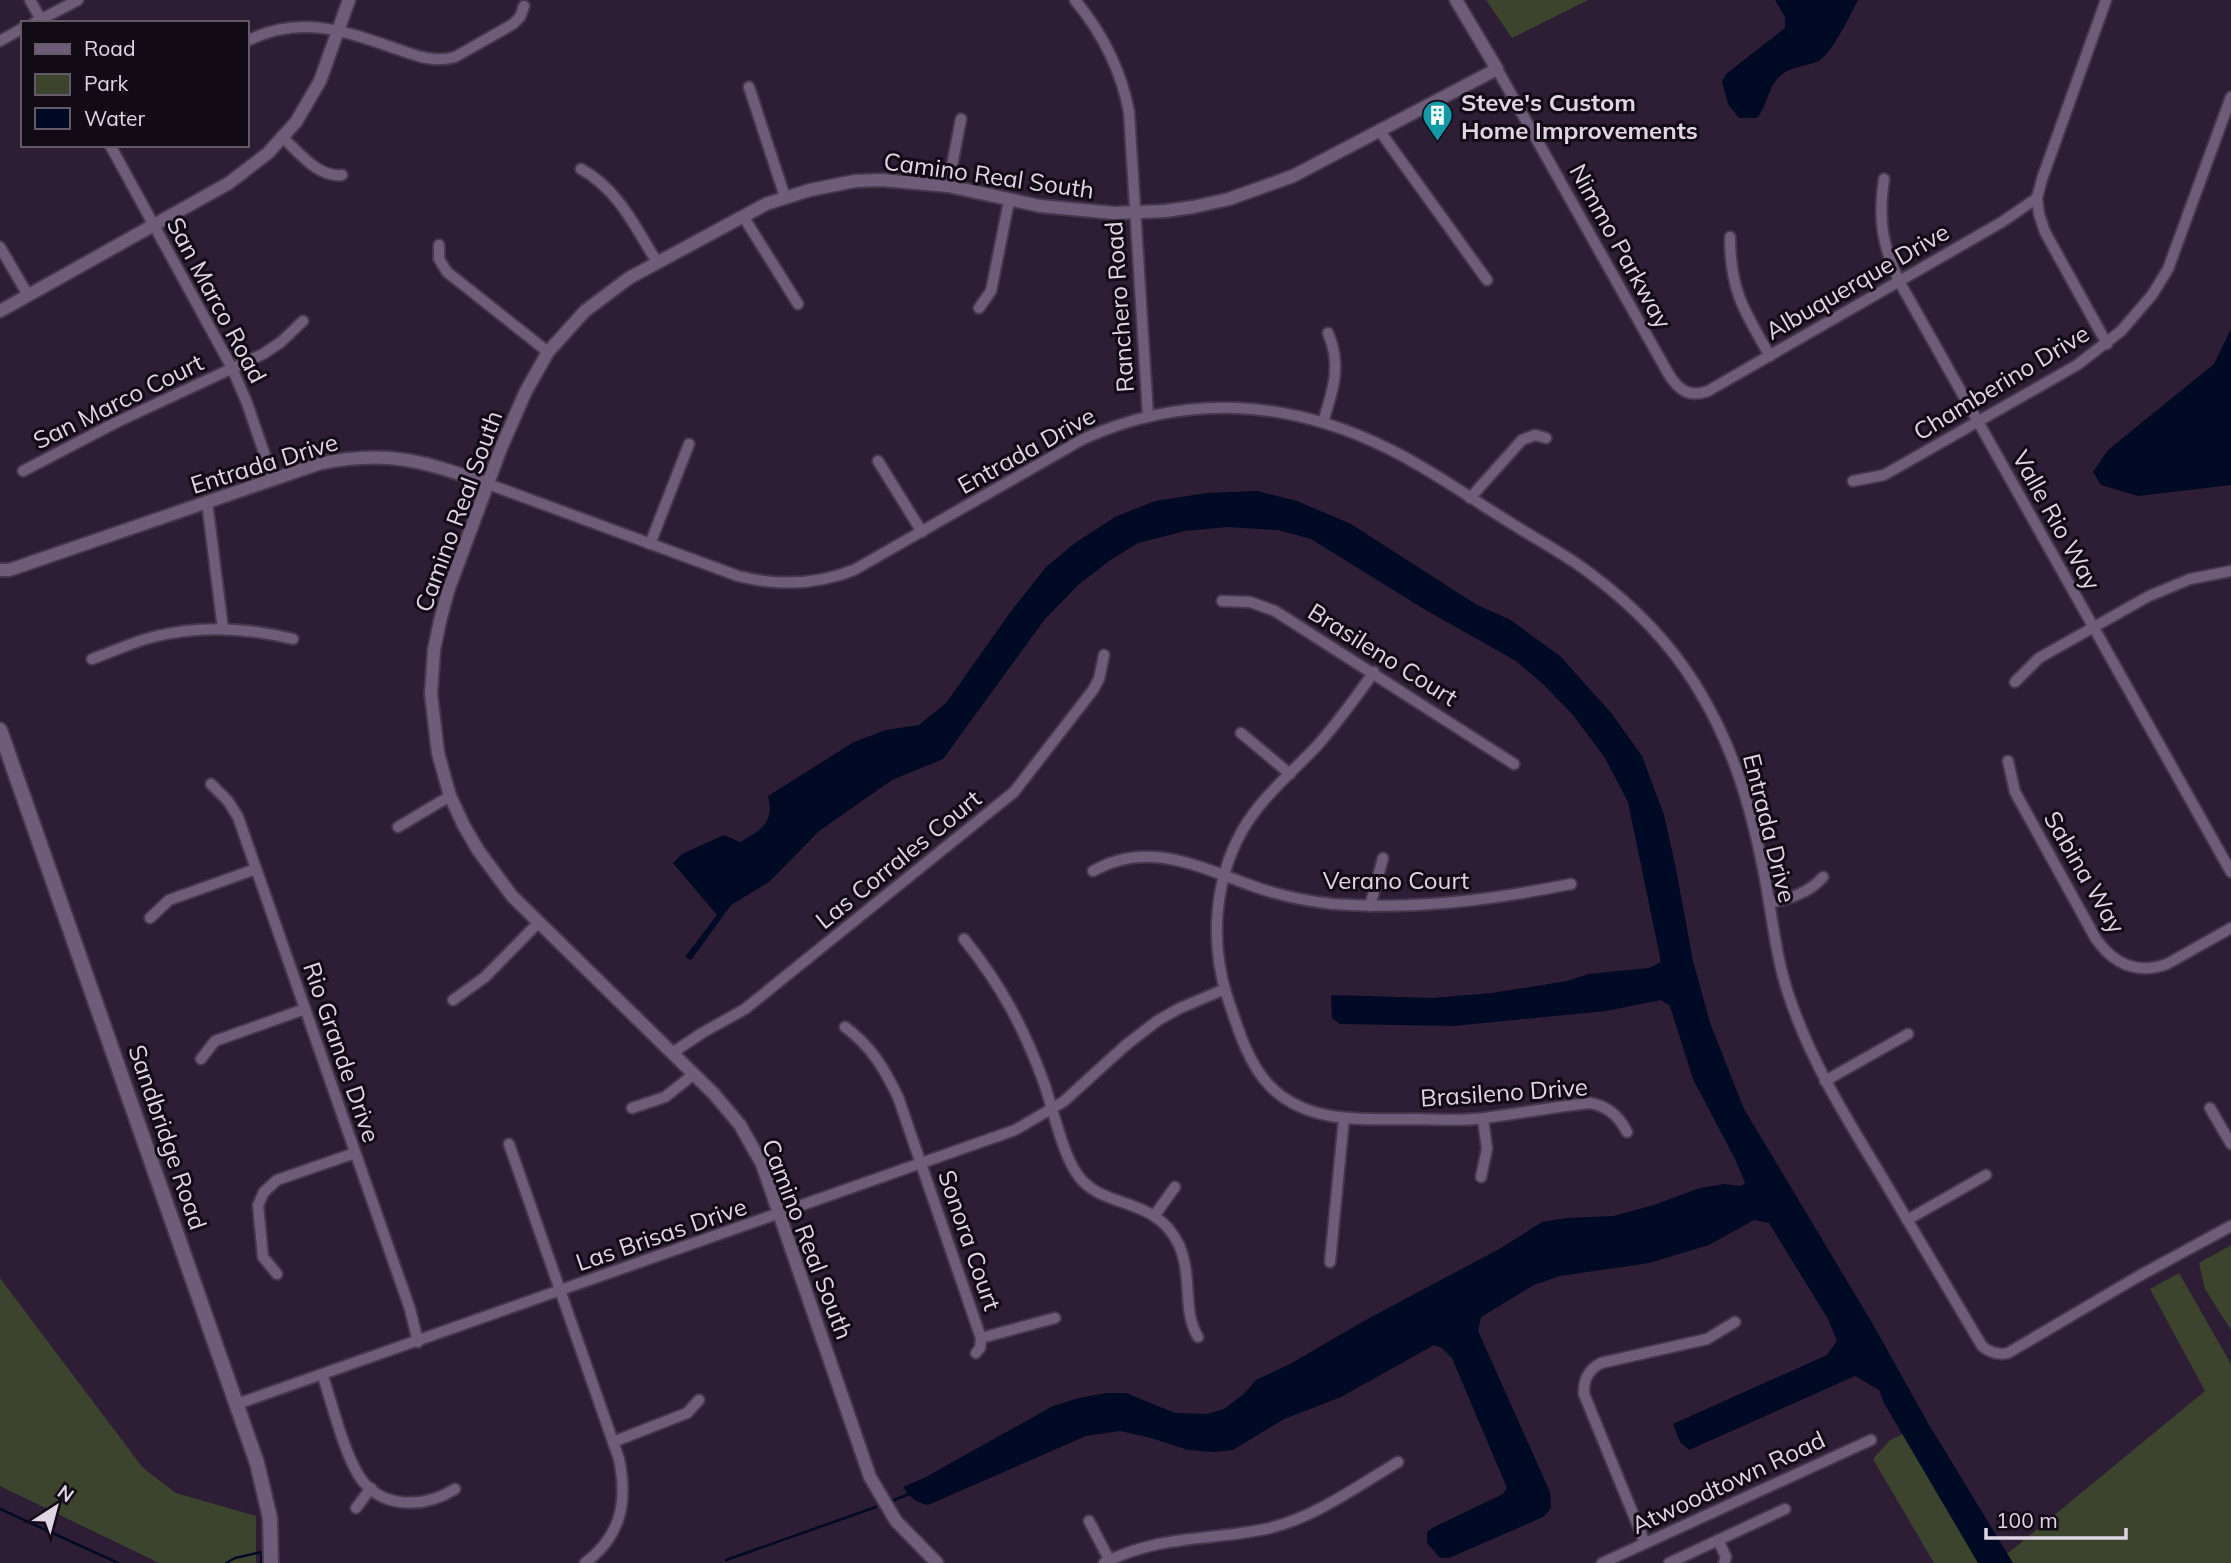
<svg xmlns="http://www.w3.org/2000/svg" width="2231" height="1563" font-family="Mulish,sans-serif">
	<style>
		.green { fill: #3c442e }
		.water { fill: #000a24 }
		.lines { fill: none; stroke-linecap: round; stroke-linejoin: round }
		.stream { stroke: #000a24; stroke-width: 2.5 }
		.minor-casing { stroke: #46384c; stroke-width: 14 }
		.tertiary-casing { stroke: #46384c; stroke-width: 16 }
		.secondary-casing { stroke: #46384c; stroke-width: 18 }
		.minor { stroke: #6f5c78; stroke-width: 10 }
		.tertiary { stroke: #6f5c78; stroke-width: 12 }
		.secondary { stroke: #6f5c78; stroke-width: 14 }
		.labels { text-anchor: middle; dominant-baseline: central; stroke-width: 6; stroke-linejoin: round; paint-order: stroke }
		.poi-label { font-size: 24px; font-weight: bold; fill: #e0d5e5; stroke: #120a15; text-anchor: start }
		.street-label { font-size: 24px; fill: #e0d5e5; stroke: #120a15 }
	</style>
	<rect width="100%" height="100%" fill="#2d1d35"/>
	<g class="green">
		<polygon points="1486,0 1588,0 1512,38"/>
		<polygon points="2231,1245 2231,1330 2205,1289 2199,1263"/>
		<polygon points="2179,1273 2231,1364 2231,1563 2007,1563 2011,1560 2007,1554 2205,1391 2150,1289"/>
		<polygon points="0,1278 143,1468 176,1493 256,1516 256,1563 159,1563 0,1486"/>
		<polygon points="1914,1429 1995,1563 1934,1563 1873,1459 1890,1440"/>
	</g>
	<g class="water">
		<path d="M1775,0H1858C1850,15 1831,57 1816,62C1803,67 1791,66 1780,76C1767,88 1768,105 1757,118H1739L1728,104L1722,82L1726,74L1785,28V17Z"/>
		<polygon points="2231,329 2231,485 2138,496 2101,485 2093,472 2108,450 2214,364"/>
		<path d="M1257,491L1297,501L1351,524L1477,605L1509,619L1560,656L1612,714L1642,756L1664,815L1676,869L1693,961L1710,1023L1744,1109L1871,1321L1928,1423L2013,1563H1978L1884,1403L1879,1390L1855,1376L1689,1450L1680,1442L1673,1424L1827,1355L1837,1341L1828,1319L1769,1223L1754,1220L1709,1245L1649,1263L1560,1276L1534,1285L1481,1317L1478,1331L1550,1492L1551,1508L1543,1517L1449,1558H1440L1427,1543V1532L1434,1527L1503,1494L1507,1488L1452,1358L1442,1348L1434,1345L1341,1397L1284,1419L1233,1450L1215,1452L1188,1450L1151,1438L1120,1431L1086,1436L928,1505C915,1502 911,1498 903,1487L924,1478L1053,1406L1079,1398L1107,1393H1126L1175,1413L1207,1414L1224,1409L1244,1394L1256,1380L1290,1364L1364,1321L1501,1248L1542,1222L1567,1218L1613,1216L1654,1205L1700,1188L1724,1184L1741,1186L1745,1183L1736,1161L1693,1079L1670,1006L1661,1000L1606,1011L1453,1026L1340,1024L1332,1018L1331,995L1433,998L1492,993L1567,981L1589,974L1649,968L1661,962L1628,802L1605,758L1573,715L1544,685L1516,661L1424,609L1311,539L1278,530L1227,527L1185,531L1138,543L1109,561L1078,585L1045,619L943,759L892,780L819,831L769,882L731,905L691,960L685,957L717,915L673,863L682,854L724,835L740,842C761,830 775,823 768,796L854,742L886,730L919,725L946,703L1009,614L1046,567L1075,543L1115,517L1155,501L1207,493Z"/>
	</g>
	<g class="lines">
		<g class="stream">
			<polyline points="892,1501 909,1494"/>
			<polyline points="0,1509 118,1563"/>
			<polyline points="726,1560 876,1507"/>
			<polyline points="226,1563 235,1558 262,1552 261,1563"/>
		</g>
		<defs>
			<g id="minor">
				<polyline points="30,0 43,23"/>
				<path d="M1075,0C1103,34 1121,69 1129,112L1148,415"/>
				<polyline points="2106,0 2042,179 2037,198 2039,214 2045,232 2107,344"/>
				<polyline points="34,23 78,0"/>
				<polyline points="0,41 23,28"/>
				<path d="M247,41C300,14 345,31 397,49C417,56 434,63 455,57L513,24L520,17L524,6"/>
				<path d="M1497,69L1668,373C1678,390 1689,398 1708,391L2002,222L2037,198"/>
				<polyline points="749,87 785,197"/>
				<polyline points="1379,130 1487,280"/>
				<path d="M283,138C299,152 318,178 342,175"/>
				<polyline points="110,145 232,368 247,403 273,479"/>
				<path d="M581,169C618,189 635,227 657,262"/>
				<path d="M1884,179C1878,220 1882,244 1899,281L2231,872"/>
				<polyline points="948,186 961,119"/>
				<polyline points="743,216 798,304"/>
				<path d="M1730,237C1730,290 1744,311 1770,356"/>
				<polyline points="439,245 439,259 447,272 548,352"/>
				<polyline points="0,247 28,295"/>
				<polyline points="979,308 991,291 1009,201"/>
				<path d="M1323,422C1333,390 1342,365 1328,333"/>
				<polyline points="878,461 922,532"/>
				<polyline points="23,471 117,422 263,354 281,342 303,321"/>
				<polyline points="1853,481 1884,475 2077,365 2121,331 2152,295 2168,269 2231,97"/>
				<path d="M488,484L738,576C777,586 816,585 854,570L1083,439C1185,393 1289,399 1389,449C1430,469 1467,496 1506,520C1534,538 1565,554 1591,574C1631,604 1669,642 1695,684C1733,744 1752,810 1765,879C1773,920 1776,960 1790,999C1811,1061 1845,1116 1879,1172C1913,1230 1948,1288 1982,1346C1990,1353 1998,1355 2008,1353L2139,1276L2231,1226"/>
				<polyline points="1470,498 1522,440 1535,435 1546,438"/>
				<polyline points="207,502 223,629"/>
				<polyline points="650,544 689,444"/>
				<polyline points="1222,601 1250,602 1275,611 1514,764"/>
				<path d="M92,659C112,652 133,642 153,637C199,625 248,628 293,639"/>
				<path d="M1374,672C1355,698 1337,724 1315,748C1290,774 1260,799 1242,831C1214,881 1210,943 1227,996C1237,1026 1248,1064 1270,1086C1308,1125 1367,1119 1416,1119C1439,1120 1463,1121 1485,1118C1520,1113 1555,1107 1590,1103C1608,1106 1619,1116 1627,1132"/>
				<polyline points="2015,682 2039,658 2149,596 2190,579 2231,571"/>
				<polyline points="1241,733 1290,774"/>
				<path d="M2008,761L2015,792L2096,939C2114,964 2136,975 2167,964L2231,928"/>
				<polyline points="211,784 228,801 238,817 410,1309 418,1342"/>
				<polyline points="398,827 450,796"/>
				<path d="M1093,871C1147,840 1197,866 1250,885C1277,895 1305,901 1333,904C1415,910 1491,900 1571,884"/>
				<path d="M1769,903C1790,898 1808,894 1823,877"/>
				<polyline points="1370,906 1383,858"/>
				<polyline points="150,918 169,900 256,869"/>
				<path d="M964,939C1001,985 1024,1028 1044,1083C1053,1109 1062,1152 1077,1174C1102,1211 1155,1194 1179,1245C1193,1277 1182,1311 1198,1337"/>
				<polyline points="453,1000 485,977 539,922"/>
				<path d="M845,1027C871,1046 884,1068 898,1097L981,1338L980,1348L976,1353"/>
				<polyline points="672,1053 702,1033 745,1009 1014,792 1093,690 1099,679 1104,655"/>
				<polyline points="201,1059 215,1041 305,1009"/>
				<polyline points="1825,1081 1908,1034"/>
				<polyline points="632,1108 665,1097 694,1074"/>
				<polyline points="2210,1108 2231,1144"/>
				<path d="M509,1144L619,1459C628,1502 621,1536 585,1563"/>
				<polyline points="1481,1177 1487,1149 1483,1119"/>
				<polyline points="1154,1216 1175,1187"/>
				<polyline points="1907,1220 1986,1175"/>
				<polyline points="1330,1262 1344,1118"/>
				<polyline points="277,1274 263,1257 258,1205 264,1192 277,1180 355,1153"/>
				<polyline points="981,1338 1055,1318"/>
				<path d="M322,1374C333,1405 342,1448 359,1476C381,1510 425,1508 455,1489"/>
				<polyline points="237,1404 1015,1130 1063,1102 1126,1045 1157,1021 1178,1009 1225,989"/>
				<polyline points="613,1442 687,1413 699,1400"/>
				<polyline points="356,1508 371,1488"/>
				<polyline points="1089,1521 1111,1563"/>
				<polyline points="1718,1540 1726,1557 1724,1563"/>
				<path d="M1645,1543L1584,1394C1583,1380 1589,1369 1601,1363L1707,1339L1735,1322"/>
				<path d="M1104,1563C1160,1534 1212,1541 1270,1528C1315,1517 1358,1486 1398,1462"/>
				<polyline points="1602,1563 1871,1440"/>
				<polyline points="1669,1563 1785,1509"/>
			</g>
			<g id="tertiary">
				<polyline points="0,311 229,183 268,153 296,122 320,81 349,0"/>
				<path d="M0,570H9L318,464C386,449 424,461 488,484"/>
				<polyline points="937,1563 896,1521 870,1477 762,1164 740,1125 714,1094 512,896 478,850 464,826 450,796 438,753 431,694 434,650 440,621 448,591 501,448 526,391 548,352 585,311 629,278 766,204 810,190 855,181 882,180 948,186 1040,206 1114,213 1165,211 1193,207 1229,199 1293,176 1497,69 1456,0"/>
			</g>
			<polyline id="secondary" points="0,730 257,1463 270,1518 271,1563"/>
		</defs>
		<use href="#minor" class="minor-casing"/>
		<use href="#tertiary" class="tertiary-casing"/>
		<use href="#secondary" class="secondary-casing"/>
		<use href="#minor" class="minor"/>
		<use href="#tertiary" class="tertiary"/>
		<use href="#secondary" class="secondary"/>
	</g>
	<defs>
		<symbol id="building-pin" viewBox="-11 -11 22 30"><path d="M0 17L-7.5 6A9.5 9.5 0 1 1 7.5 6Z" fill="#0f9aa8" stroke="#120a15"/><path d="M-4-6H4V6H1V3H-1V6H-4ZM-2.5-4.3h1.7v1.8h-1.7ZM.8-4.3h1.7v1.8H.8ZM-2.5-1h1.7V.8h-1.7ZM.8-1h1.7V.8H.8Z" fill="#fff"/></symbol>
	</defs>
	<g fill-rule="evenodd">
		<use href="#building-pin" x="1420" y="98" width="35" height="47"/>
	</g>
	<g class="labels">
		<g class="poi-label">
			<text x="1461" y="102">Steve's Custom<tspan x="1461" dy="28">Home Improvements</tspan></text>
		</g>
		<g class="street-label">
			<text transform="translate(989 175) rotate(8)">Camino Real South</text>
			<text transform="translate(1621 246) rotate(61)">Nimmo Parkway</text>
			<text transform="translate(1857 281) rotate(-30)">Albuquerque Drive</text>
			<text transform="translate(217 300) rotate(62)">San Marco Road</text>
			<text transform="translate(1119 307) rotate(-94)">Ranchero Road</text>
			<text transform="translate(2001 382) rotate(-31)">Chamberino Drive</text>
			<text transform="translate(118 401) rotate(-26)">San Marco Court</text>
			<text transform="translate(1026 450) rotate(-29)">Entrada Drive</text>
			<text transform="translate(264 463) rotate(-17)">Entrada Drive</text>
			<text transform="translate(458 511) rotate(-70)">Camino Real South</text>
			<text transform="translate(2057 520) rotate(61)">Valle Rio Way</text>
			<text transform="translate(1383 654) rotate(32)">Brasileno Court</text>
			<text transform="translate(1770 828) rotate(76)">Entrada Drive</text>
			<text transform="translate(898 859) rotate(-39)">Las Corrales Court</text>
			<text transform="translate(2085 872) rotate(60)">Sabina Way</text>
			<text x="1396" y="880">Verano Court</text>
			<text transform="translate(342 1052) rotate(71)">Rio Grande Drive</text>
			<text transform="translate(1504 1092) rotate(-4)">Brasileno Drive</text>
			<text transform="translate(168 1137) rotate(71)">Sandbridge Road</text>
			<text transform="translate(661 1234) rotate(-19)">Las Brisas Drive</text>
			<text transform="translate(808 1239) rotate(69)">Camino Real South</text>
			<text transform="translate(970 1240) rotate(71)">Sonora Court</text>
			<text transform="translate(1728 1482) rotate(-25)">Atwoodtown Road</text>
		</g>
	</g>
	<rect x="21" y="21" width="228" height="126" fill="#120a15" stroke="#645b68" stroke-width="2"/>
	<rect x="35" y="44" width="35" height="10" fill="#6f5c78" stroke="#645b68" stroke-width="2"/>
	<text x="84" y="56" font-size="21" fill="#e0d5e5">Road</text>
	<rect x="35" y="74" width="35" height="21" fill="#3c442e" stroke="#645b68" stroke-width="2"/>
	<text x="84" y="91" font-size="21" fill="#e0d5e5">Park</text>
	<rect x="35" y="108" width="35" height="21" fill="#000a24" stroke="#645b68" stroke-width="2"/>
	<text x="84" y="126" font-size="21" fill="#e0d5e5">Water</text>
	<g transform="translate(56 1507) rotate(36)" stroke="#120a15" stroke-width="5" paint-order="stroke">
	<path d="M0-5L12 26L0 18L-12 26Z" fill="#e0d5e5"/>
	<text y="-10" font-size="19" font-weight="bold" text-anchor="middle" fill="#e0d5e5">N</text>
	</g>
	<path d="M1986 1528v10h140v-10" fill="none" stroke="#e0d5e5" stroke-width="3.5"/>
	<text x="1996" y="1528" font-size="21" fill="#e0d5e5" stroke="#120a15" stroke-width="5" paint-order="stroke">100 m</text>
</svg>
